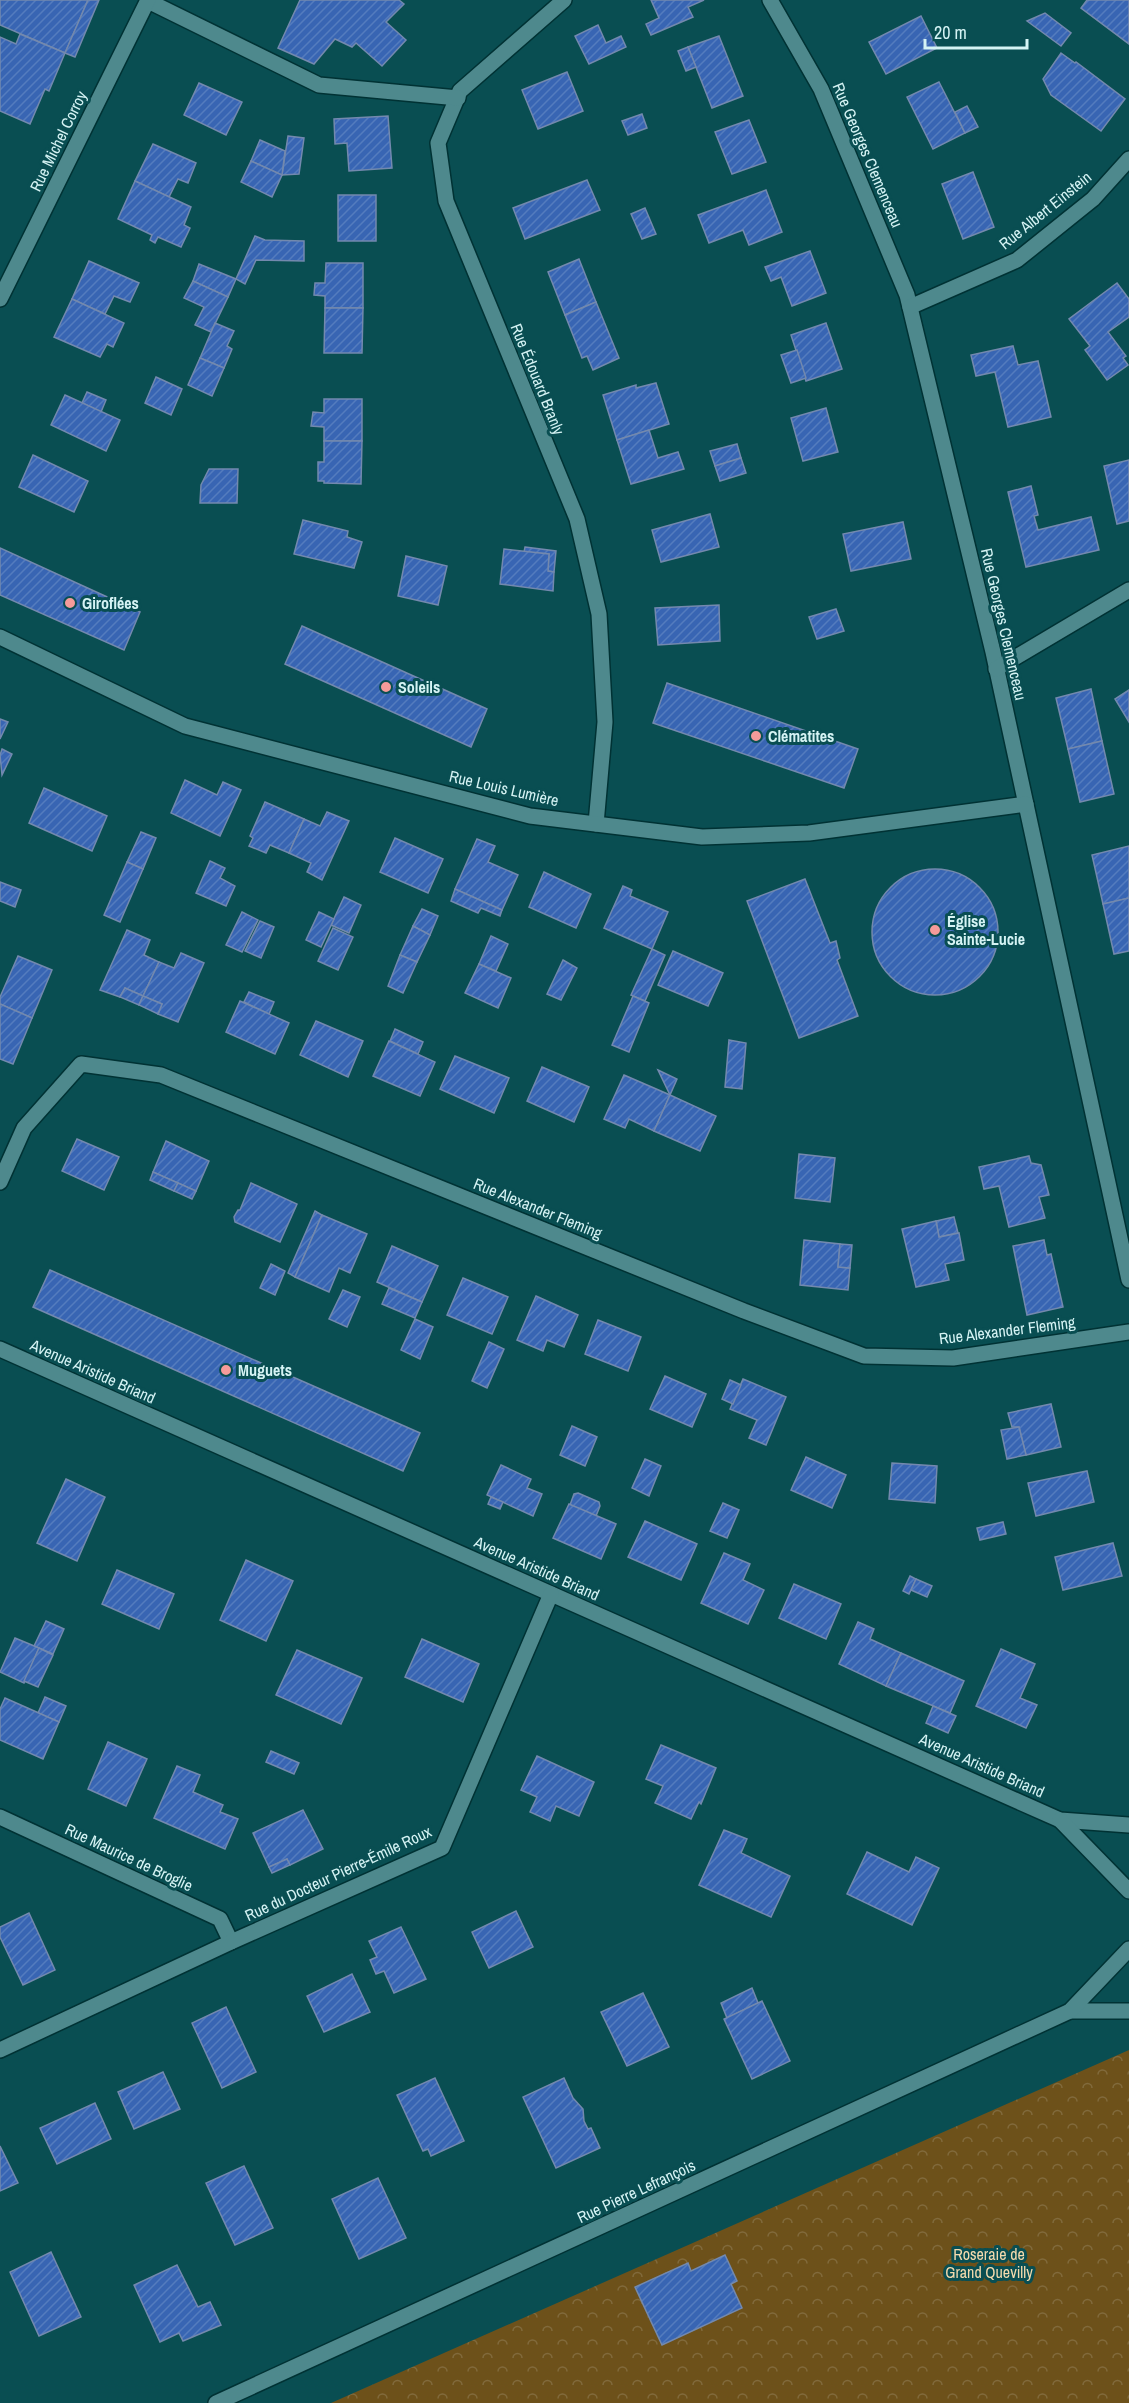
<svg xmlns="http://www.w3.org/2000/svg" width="1129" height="2403" font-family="'Archivo Narrow',sans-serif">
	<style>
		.park { fill: url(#park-crowns) }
		.building { fill: url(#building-hatch); stroke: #7389ae; stroke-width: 1.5 }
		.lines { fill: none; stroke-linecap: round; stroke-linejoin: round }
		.minor-casing { stroke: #003234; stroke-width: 18 }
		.minor { stroke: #4e898d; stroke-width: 15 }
		.poi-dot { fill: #f59b9a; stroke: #094e52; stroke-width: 2 }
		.labels { text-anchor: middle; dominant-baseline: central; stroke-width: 6; stroke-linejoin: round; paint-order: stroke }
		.street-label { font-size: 16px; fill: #d5f3f4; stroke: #094e52 }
		.poi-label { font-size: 16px; font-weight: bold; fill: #d5f3f4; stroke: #094e52; text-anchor: start }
		.park-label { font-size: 16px; fill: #f4daad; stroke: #094e52 }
	</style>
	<defs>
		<pattern id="park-crowns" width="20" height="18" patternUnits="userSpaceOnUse" patternTransform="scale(1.5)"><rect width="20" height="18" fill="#6d511a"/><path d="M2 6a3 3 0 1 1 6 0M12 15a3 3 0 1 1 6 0" fill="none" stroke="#816a3c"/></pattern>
		<pattern id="building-hatch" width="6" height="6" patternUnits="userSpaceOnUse" patternTransform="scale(1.5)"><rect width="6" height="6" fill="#3865b3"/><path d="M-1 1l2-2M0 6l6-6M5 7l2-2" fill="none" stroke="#547cbe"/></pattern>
	</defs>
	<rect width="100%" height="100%" fill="#094e52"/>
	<polygon class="park" points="1129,2050 1129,2403 331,2403"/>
	<g class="building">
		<polygon points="0,0 88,0 65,53 0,25"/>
		<polygon points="88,0 99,0 75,57 65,53"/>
		<polygon points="300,0 399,0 404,4 386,22 406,40 382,66 356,43 352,47 335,39 314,64 278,48"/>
		<polygon points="651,0 704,0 688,7 693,17 651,35 646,24 659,18"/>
		<polygon points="1087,0 1129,0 1129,44 1081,8"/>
		<polygon points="1045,13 1071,33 1061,46 1027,21"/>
		<polygon points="921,16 937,48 886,74 869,42"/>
		<polygon points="598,25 606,43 621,36 626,47 589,64 575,36"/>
		<polygon points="20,34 65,53 49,91 45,89 30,124 0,111 0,37 16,44"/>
		<polygon points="719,36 743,96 712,108 688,47"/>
		<polygon points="688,47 696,67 686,71 678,51"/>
		<polygon points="1061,53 1075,63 1076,62 1125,99 1101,131 1051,95 1043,79"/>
		<polygon points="567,72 583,111 538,129 522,90"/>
		<polygon points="939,82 965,133 933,149 907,97"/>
		<polygon points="199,83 242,102 226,135 184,115"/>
		<polygon points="967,106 978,127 965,133 955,112"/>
		<polygon points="642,114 647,128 628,135 622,121"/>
		<polygon points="388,116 392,168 349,171 347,143 335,144 334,119"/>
		<polygon points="749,120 766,162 732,174 715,132"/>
		<polygon points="288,136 304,138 299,174 282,175"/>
		<polygon points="260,140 285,151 282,175 251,161"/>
		<polygon points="153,144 196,163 188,183 178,179 169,197 135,181"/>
		<polygon points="251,161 282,175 272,197 241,182"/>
		<polygon points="973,172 994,227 963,239 942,184"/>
		<polygon points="587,180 600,210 525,239 513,208"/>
		<polygon points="135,181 191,207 184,225 190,228 181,247 158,237 155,243 150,240 152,235 118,219"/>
		<polygon points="766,190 782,232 749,245 743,230 709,243 698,215"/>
		<rect x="338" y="195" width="38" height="46"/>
		<polygon points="645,208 656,234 642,239 631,214"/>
		<polygon points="255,236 265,240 304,241 304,261 256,260 245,284 236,279"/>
		<polygon points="810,251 826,293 792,306 781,277 771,281 765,267"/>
		<polygon points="579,259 596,302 565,315 548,272"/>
		<polygon points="89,261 139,283 130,302 114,296 105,314 72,299"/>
		<polygon points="326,263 363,263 363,308 325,308 325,296 314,295 315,283 325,283"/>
		<polygon points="199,264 236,279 228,297 193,281"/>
		<polygon points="193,281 228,297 211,332 195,325 204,307 184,298"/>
		<polygon points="1117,283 1129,299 1129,317 1108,332 1126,356 1123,358 1128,365 1107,380 1085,350 1090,346 1069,319"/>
		<polygon points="72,299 124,323 113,347 107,344 100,357 54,337"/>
		<polygon points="596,302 619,358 593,370 587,356 582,358 565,315"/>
		<polygon points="325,308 363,308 362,353 324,353"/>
		<polygon points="215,323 234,331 227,346 232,349 224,368 200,358"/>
		<polygon points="826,323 842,369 806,381 791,335"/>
		<polygon points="1013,346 1018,365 1038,361 1051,417 1008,427 995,372 976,376 971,355"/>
		<polygon points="797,350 806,378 791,383 781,355"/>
		<polygon points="200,358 224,368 212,396 188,385"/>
		<polygon points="156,377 182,389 171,415 145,403"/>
		<polygon points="656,383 669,424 617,440 603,395 636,385 636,388"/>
		<polygon points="87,392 106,400 101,412 82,403"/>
		<polygon points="65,395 120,420 106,451 51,425"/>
		<polygon points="324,399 362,399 362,441 324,441 324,427 311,426 313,412 324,413"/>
		<polygon points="826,408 838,452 803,461 791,418"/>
		<polygon points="649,430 658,458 678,452 684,469 631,484 617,440"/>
		<polygon points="324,441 362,441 361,484 324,483 324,481 318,481 318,462 324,462"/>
		<polygon points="737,444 741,458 715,466 710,451"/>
		<polygon points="33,455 88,481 74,512 19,487"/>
		<polygon points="741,458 746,473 720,481 715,466"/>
		<polygon points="1129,460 1129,521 1117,524 1104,466"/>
		<polygon points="209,469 238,469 237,503 200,503 201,485"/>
		<polygon points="1031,486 1038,515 1034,516 1038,530 1091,517 1099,550 1026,567 1008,492"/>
		<polygon points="710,514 719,547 661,562 652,530"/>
		<polygon points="303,520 348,531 347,537 362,542 354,568 294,554"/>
		<polygon points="903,522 911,559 851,571 843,534"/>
		<polygon points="525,547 556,551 554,572 548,571 549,554 524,552"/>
		<polygon points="0,548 140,612 124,650 0,595"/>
		<polygon points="504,549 549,554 548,571 554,572 553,591 500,584"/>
		<polygon points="406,556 447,566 438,605 398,596"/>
		<polygon points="719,605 720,641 658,645 655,608"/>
		<polygon points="836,609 844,631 817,639 809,617"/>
		<polygon points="302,626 487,709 471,747 285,664"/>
		<polygon points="667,683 858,749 844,788 653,723"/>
		<polygon points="1091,689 1102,741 1068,749 1056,698"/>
		<polygon points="1129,690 1129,722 1115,699"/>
		<polygon points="0,719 8,722 0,739"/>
		<polygon points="1102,741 1114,794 1080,802 1068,749"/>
		<polygon points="2,749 12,754 2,775 0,755"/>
		<polygon points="185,780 217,795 223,782 241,790 220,836 171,813"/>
		<polygon points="44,788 107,816 92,851 29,823"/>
		<polygon points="265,802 304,819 289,853 270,845 266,853 249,846 253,838 250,836"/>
		<polygon points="327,812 349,821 322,880 307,872 311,863 289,853 304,819 320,826"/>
		<polygon points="141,832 156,838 143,869 127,862"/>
		<polygon points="395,838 443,859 428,893 380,872"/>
		<polygon points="477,839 495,846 488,862 518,875 502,910 455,889"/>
		<polygon points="1129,846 1129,898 1103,904 1092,855"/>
		<polygon points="210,861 225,868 220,878 235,886 226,906 196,893"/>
		<polygon points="127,862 143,869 120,922 104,915"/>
		<circle cx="935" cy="932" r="63"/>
		<polygon points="544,872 591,894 576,928 529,907"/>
		<polygon points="805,879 830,943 836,941 840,958 837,960 858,1016 799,1038 747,901"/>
		<polygon points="0,882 21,890 15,907 0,901"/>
		<polygon points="623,886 632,890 630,896 668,912 652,949 604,928"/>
		<polygon points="455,889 502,910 500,916 481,908 478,913 451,901"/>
		<polygon points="344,897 361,905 349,933 331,925"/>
		<polygon points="1129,898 1129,951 1114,954 1103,904"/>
		<polygon points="422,909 438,916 430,935 413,926"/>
		<polygon points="242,912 258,920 242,952 226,945"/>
		<polygon points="319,912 334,919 321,947 306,940"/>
		<polygon points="260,921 274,927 261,958 245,951"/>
		<polygon points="413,926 430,935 417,962 400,955"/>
		<polygon points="333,928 353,937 338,970 318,961"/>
		<polygon points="127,930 150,940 144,955 159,962 143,996 125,988 120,997 100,990"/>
		<polygon points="491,936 508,944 496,971 479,964"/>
		<polygon points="652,949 665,955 645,1001 631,995"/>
		<polygon points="673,951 723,973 708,1006 658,985"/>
		<polygon points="181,953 204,963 178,1022 158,1014 162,1004 143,996 159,962 174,968"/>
		<polygon points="400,955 417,962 403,993 388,986"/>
		<polygon points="18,956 52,970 32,1018 0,1004 0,997"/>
		<polygon points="563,960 577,968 561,1000 547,994"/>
		<polygon points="479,964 511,978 498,1008 465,993"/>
		<polygon points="125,988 143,996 139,1005 120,997"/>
		<polygon points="249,992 274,1002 269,1014 244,1002"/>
		<polygon points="143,996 162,1004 158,1014 139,1005"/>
		<polygon points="633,996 649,1003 629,1052 612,1045"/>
		<polygon points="240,1001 289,1023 275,1054 226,1032"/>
		<polygon points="0,1004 32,1018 13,1064 0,1059"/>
		<polygon points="316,1021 363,1041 348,1077 300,1055"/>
		<polygon points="395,1029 423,1042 418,1054 390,1041"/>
		<polygon points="729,1040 746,1043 742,1089 725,1087"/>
		<polygon points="389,1041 435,1062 420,1096 373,1076"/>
		<polygon points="455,1056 509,1078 494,1113 440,1089"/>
		<polygon points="542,1067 589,1087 574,1122 527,1101"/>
		<polygon points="658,1070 677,1079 670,1095"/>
		<polygon points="624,1075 670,1095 654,1131 629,1119 625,1128 604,1119"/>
		<polygon points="670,1095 716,1116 700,1151 654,1131"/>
		<polygon points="77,1139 119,1157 104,1190 62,1171"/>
		<polygon points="166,1141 209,1161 196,1191 153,1172"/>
		<polygon points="799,1154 835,1158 830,1202 795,1198"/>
		<polygon points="1029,1156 1031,1163 1041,1165 1049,1195 1039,1197 1045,1218 1009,1227 999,1186 984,1189 979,1167"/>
		<polygon points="153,1172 178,1183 174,1191 150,1180"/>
		<polygon points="178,1183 196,1191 192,1199 174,1191"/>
		<polygon points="251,1183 297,1204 280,1242 235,1222 234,1217 238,1210 240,1210"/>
		<polygon points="315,1211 322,1215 295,1277 288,1273"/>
		<polygon points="322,1215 367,1234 350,1273 339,1268 329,1292 295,1277"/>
		<polygon points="954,1217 958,1233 939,1237 936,1221"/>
		<polygon points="936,1221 939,1237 959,1233 964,1260 945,1264 949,1280 916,1287 902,1229"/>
		<polygon points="804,1240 840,1244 838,1267 850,1268 848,1290 800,1285"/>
		<polygon points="1044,1240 1047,1255 1051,1254 1063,1307 1027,1315 1013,1246"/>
		<polygon points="840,1244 852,1245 850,1268 838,1267"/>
		<polygon points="392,1246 438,1266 422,1302 377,1282"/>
		<polygon points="271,1264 285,1271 275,1295 260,1288"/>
		<polygon points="50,1270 420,1433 403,1471 33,1307"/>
		<polygon points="463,1278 508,1297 492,1334 447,1315"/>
		<polygon points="389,1288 422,1302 415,1318 382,1304"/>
		<polygon points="343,1290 360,1297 347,1327 329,1319"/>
		<polygon points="536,1296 578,1315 564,1347 547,1340 543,1351 517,1340"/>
		<polygon points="415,1319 433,1327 420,1359 401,1350"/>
		<polygon points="598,1320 641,1337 628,1371 585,1354"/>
		<polygon points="489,1342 504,1349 487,1388 472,1381"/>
		<polygon points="665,1376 706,1394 692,1427 650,1409"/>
		<polygon points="743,1379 786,1397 766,1445 749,1438 757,1420 730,1409"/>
		<polygon points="730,1380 741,1385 733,1404 722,1399"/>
		<polygon points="1051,1404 1061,1447 1026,1455 1019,1427 1012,1427 1008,1413"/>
		<polygon points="572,1426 597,1437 585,1466 560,1455"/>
		<polygon points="1019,1427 1026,1455 1007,1459 1001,1430"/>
		<polygon points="806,1457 846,1475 832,1508 791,1490"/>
		<polygon points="645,1459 661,1466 649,1496 632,1488"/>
		<polygon points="892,1463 937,1466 935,1503 889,1499"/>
		<polygon points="501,1465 531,1479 527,1488 542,1494 533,1516 487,1495"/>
		<polygon points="1087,1471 1094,1502 1036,1516 1028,1483"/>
		<polygon points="66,1479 105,1497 77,1561 37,1543"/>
		<polygon points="578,1493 599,1502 600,1506 596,1516 570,1505 574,1494"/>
		<polygon points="491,1497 503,1502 500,1509 488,1504"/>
		<polygon points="723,1503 739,1510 727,1538 710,1531"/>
		<polygon points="569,1504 616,1524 601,1559 553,1538"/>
		<polygon points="645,1521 697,1544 681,1580 628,1557"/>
		<polygon points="1003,1522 1006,1534 980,1540 977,1528"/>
		<polygon points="1113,1543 1122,1576 1063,1590 1055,1557"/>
		<polygon points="724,1553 750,1564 743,1580 764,1590 748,1624 701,1603"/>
		<polygon points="246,1560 293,1581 266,1641 220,1620"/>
		<polygon points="117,1570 174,1594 159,1629 102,1604"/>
		<polygon points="910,1576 916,1579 909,1594 903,1591"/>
		<polygon points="916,1579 932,1586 927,1597 911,1590"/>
		<polygon points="794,1584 841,1604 826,1639 779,1618"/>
		<polygon points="46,1621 64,1629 53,1654 34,1646"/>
		<polygon points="858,1622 874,1629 870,1639 901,1653 886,1686 839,1664"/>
		<polygon points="15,1638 39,1648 24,1683 0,1672"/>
		<polygon points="422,1639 479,1664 463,1702 405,1677"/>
		<polygon points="39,1648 53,1655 38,1687 24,1681"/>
		<polygon points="1001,1649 1035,1664 1020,1698 1037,1705 1026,1728 976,1706"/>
		<polygon points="297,1650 362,1678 341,1724 276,1695"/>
		<polygon points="901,1653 964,1681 950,1713 886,1686"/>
		<polygon points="45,1697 66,1706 59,1722 38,1713"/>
		<polygon points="5,1698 59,1722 43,1759 0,1740 0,1709"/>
		<polygon points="933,1706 956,1716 948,1733 926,1723"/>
		<polygon points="108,1742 147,1759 126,1806 88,1789"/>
		<polygon points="661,1745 716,1768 701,1804 699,1802 691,1819 655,1803 663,1786 646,1779"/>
		<polygon points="271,1751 299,1763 294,1774 266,1762"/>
		<polygon points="537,1756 594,1782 579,1816 556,1806 550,1821 530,1812 537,1797 521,1790"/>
		<polygon points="177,1766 200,1775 193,1792 223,1805 220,1812 238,1819 225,1849 154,1818"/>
		<polygon points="303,1810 323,1849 290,1865 287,1859 269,1867 253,1833"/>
		<polygon points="724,1830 747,1839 741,1853 790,1876 771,1917 699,1885"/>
		<polygon points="867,1852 909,1872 916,1857 939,1868 912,1925 847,1894"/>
		<polygon points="287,1859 290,1865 272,1873 269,1867"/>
		<polygon points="516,1911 533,1947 489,1968 472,1932"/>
		<polygon points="29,1913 55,1970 23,1985 0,1937 0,1927"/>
		<polygon points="401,1927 426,1979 394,1993 384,1971 376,1974 370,1960 377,1957 369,1941"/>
		<polygon points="352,1974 370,2012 324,2032 307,1996"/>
		<polygon points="752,1988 758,2003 727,2018 721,2003"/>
		<polygon points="643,1993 669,2047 627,2066 601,2012"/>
		<polygon points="762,2001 790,2061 752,2079 724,2019"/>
		<polygon points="226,2007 256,2072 222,2088 192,2023"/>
		<polygon points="163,2072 180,2109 134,2129 118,2092"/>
		<polygon points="435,2078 464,2141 431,2156 428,2149 423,2151 397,2095"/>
		<polygon points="564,2078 573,2098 583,2109 584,2121 588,2129 591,2128 600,2148 556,2168 523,2097"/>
		<polygon points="95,2103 111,2139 57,2164 40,2128"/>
		<polygon points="0,2146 18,2183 0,2191"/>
		<polygon points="244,2166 273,2228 235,2245 206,2183"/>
		<polygon points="378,2178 406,2238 359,2259 332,2199"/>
		<polygon points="51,2252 81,2317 39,2336 10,2272"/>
		<polygon points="725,2255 737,2281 731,2284 742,2308 662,2345 635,2287 688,2263 691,2271"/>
		<polygon points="177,2265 198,2307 210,2302 221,2325 183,2341 179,2333 160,2342 134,2285"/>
	</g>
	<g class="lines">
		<defs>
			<g id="minor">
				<polyline points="564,0 460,91 438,143 446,201 577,519 599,614 605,722 596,824"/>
				<polyline points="770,0 821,89 907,295 993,652 1129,1280"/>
				<polyline points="148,1 319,85 458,98"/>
				<polyline points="0,299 148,0"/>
				<polyline points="910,307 1017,260 1093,199 1129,159"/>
				<polyline points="0,637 185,726 530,816 702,837 809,833 1026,804"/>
				<polyline points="996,669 1129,590"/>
				<polyline points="0,1182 24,1128 81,1064 161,1075 744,1311 864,1356 953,1358 1129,1332"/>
				<polyline points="0,1349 1060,1820 1129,1825"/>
				<polyline points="0,1817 220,1919 231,1942"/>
				<polyline points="1060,1820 1129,1891"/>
				<polyline points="1070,2011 1129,2011"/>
				<polyline points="0,2050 231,1942 442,1848 551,1594"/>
				<polyline points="216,2403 1070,2011 1129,1949"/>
			</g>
		</defs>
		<use href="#minor" class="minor-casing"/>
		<use href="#minor" class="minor"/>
	</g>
	<g class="poi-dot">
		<circle cx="70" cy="603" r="6"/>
		<circle cx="386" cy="687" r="6"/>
		<circle cx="756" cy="736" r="6"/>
		<circle cx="935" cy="930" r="6"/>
		<circle cx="226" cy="1370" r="6"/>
	</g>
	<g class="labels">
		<g class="street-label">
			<text transform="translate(58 141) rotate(-64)">Rue Michel Corroy</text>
			<text transform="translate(868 155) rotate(67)">Rue Georges Clemenceau</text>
			<text transform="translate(1045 210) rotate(-39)">Rue Albert Einstein</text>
			<text transform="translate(538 379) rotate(68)">Rue Édouard Branly</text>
			<text transform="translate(1004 624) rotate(77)">Rue Georges Clemenceau</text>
			<text transform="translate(504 788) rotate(13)">Rue Louis Lumière</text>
			<text transform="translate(538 1208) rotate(22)">Rue Alexander Fleming</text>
			<text transform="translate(1007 1330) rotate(-7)">Rue Alexander Fleming</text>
			<text transform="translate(93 1371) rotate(24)">Avenue Aristide Briand</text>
			<text transform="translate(537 1568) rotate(24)">Avenue Aristide Briand</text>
			<text transform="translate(982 1765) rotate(24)">Avenue Aristide Briand</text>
			<text transform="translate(129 1857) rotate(25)">Rue Maurice de Broglie</text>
			<text transform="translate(338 1873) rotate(-25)">Rue du Docteur Pierre-Émile Roux</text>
			<text transform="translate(636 2191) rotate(-25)">Rue Pierre Lefrançois</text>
		</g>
		<g class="poi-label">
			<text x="82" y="603">Giroflées</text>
			<text x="398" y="687">Soleils</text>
			<text x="768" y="736">Clématites</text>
			<text x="947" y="921">Église<tspan x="947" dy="18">Sainte-Lucie</tspan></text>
			<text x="238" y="1370">Muguets</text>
		</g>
		<g class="park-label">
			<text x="989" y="2254">Roseraie de<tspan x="989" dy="18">Grand Quevilly</tspan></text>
		</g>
	</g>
	<path d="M925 39v9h102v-9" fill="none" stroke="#d5f3f4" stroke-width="3"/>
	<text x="934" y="39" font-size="18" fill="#d5f3f4" stroke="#094e52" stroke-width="4.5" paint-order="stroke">20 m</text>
</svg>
